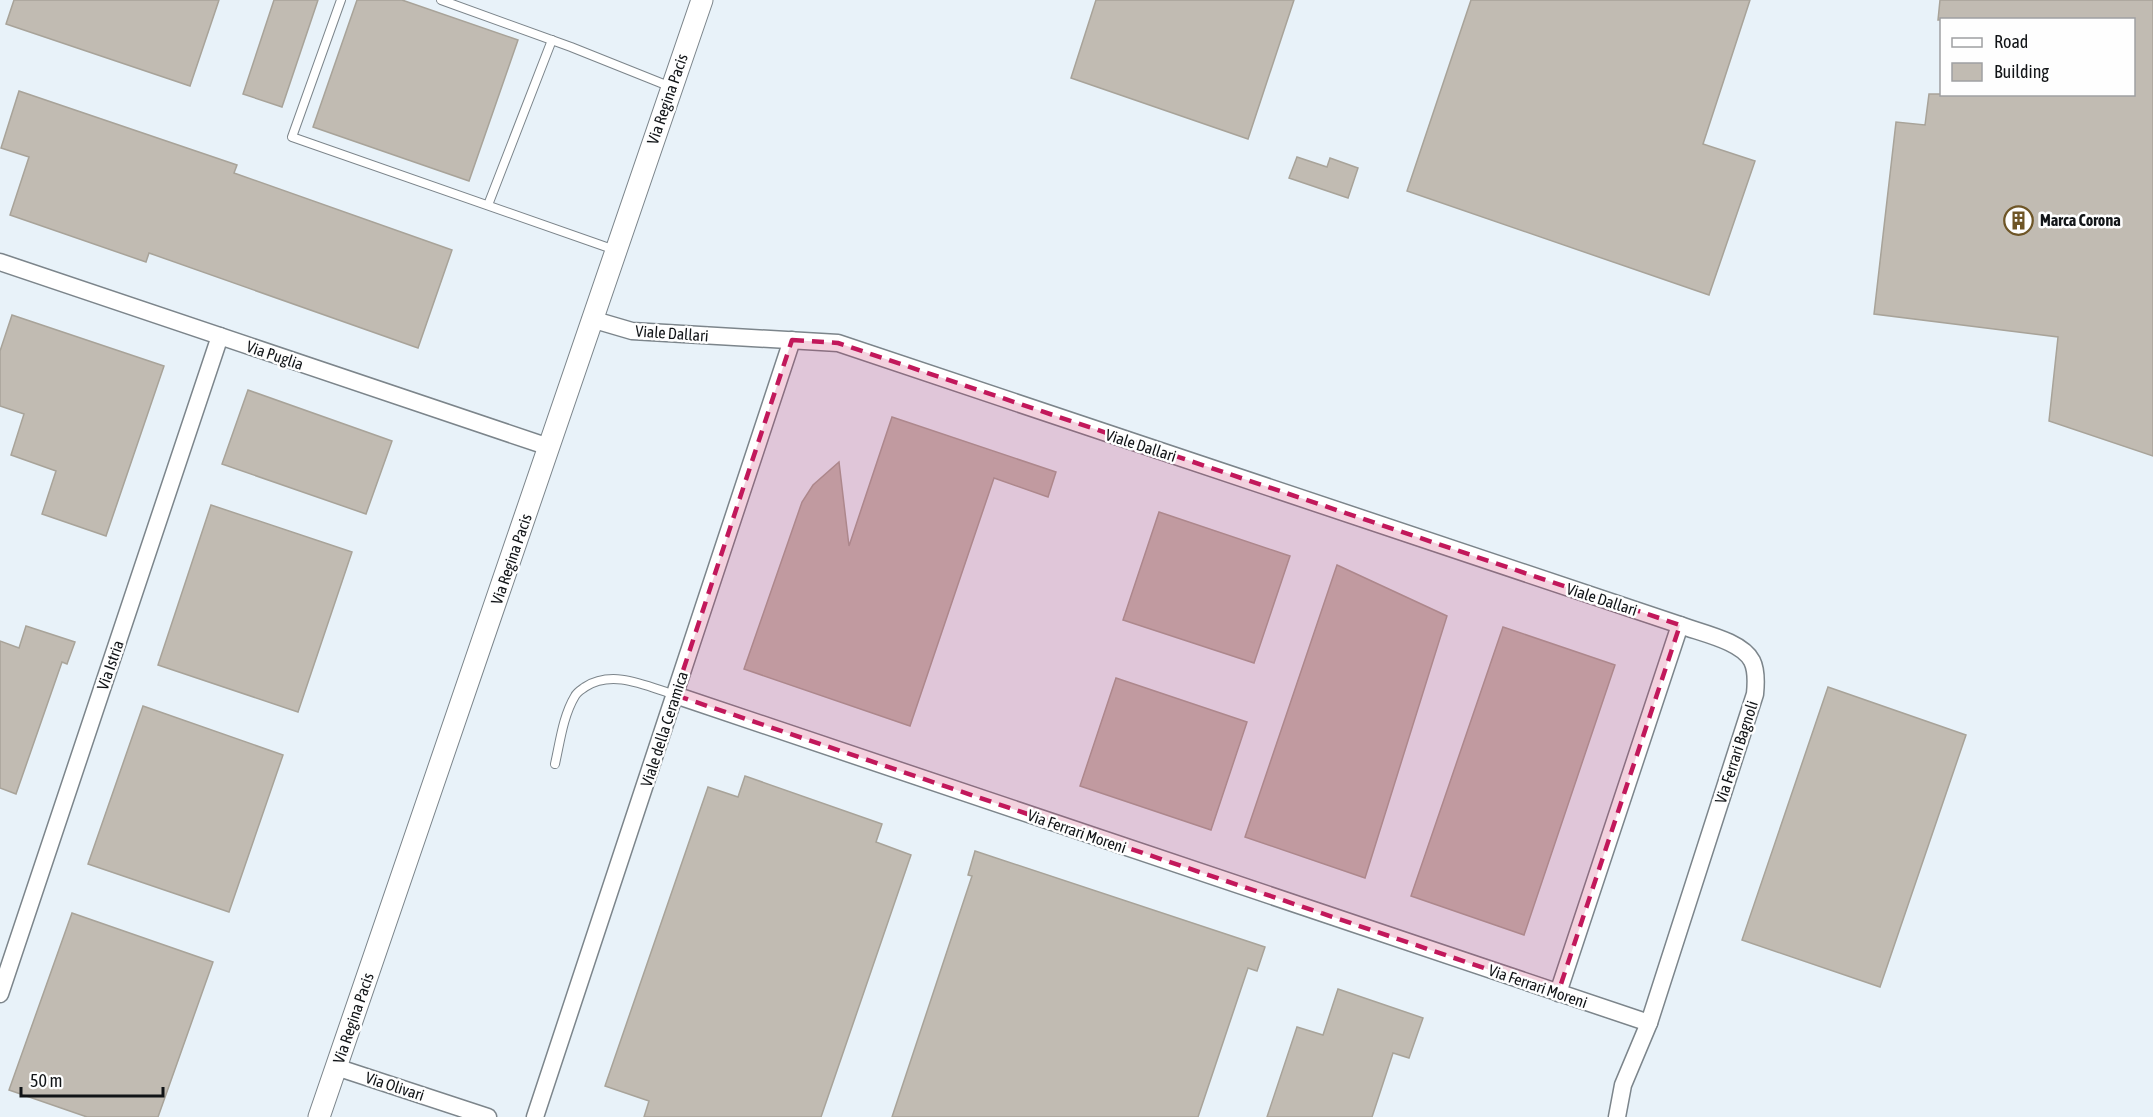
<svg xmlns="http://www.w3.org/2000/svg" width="2153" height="1117" font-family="'Asap Condensed',sans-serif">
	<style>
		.building { fill: #c1bbb2; stroke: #a8a399; stroke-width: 1.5 }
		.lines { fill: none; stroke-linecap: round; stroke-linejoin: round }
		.service-casing { stroke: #7c858b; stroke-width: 10 }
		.minor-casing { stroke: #7c858b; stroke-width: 19 }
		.tertiary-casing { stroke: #7c858b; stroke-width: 23 }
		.service { stroke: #fff; stroke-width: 8 }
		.minor { stroke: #fff; stroke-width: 16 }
		.tertiary { stroke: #fff; stroke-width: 21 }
		.marked { fill: #c2185b; fill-opacity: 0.2; stroke: #c2185b; stroke-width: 4.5; stroke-dasharray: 12 8; stroke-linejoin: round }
		.labels { text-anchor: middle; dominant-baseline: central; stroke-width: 5; stroke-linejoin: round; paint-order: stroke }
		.street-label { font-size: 16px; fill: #111417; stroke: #fefefe }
		.poi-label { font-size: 16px; font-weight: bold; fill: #111417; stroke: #fefefe; text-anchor: start }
	</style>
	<rect width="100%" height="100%" fill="#e8f2f9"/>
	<g class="building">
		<polygon points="14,0 219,0 190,86 6,24"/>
		<polygon points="274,0 318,0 282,107 243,94"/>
		<polygon points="357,0 402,0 518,40 469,181 313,127"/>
		<polygon points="1096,0 1294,0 1248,139 1071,78"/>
		<polygon points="1471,0 1750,0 1703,144 1755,161 1709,295 1407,191"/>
		<polygon points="1940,0 2153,0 2153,456 2049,421 2058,337 1874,314 1896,122 1925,125 1929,94 2133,94 2133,20 1938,20"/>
		<polygon points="19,91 237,165 234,173 452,250 418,348 149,253 146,262 10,215 29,157 1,148"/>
		<polygon points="1297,157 1327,167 1330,158 1358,168 1348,198 1289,178"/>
		<polygon points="12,315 164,366 106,536 42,514 56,471 11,455 24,414 0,406 0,351"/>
		<polygon points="248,390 392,441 366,514 222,464"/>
		<polygon points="892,417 1056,472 1048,497 994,478 910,726 744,669 802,502 813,485 839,462 849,546"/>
		<polygon points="211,505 352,552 298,712 158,665"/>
		<polygon points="1159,512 1290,556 1254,663 1123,620"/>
		<polygon points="1337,565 1447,616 1365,878 1245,837"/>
		<polygon points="26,626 75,642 67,664 62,662 16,794 0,788 0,641 19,648"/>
		<polygon points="1503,627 1615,665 1524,935 1411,896"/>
		<polygon points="1116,678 1247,722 1211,830 1080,786"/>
		<polygon points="1828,687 1966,735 1880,987 1742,940"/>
		<polygon points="143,706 283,755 229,912 88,864"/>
		<polygon points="745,776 882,824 876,842 911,855 821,1117 644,1117 649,1101 605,1086 708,787 738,797"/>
		<polygon points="975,851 1265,947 1257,971 1248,968 1198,1117 892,1117 972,876 968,875"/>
		<polygon points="72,913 213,962 158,1117 87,1117 9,1090"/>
		<polygon points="1338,989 1423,1018 1409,1058 1393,1053 1372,1117 1267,1117 1297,1027 1323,1035"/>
	</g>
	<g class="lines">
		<defs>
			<g id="service">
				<polyline points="341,0 292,137 615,250"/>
				<polyline points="441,0 571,47 671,87"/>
				<polyline points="488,205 552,40"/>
				<path d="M555,764C560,742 563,716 575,696C577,692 581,690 585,687C613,669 646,686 675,695"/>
			</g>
			<g id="minor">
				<polyline points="0,262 549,447"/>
				<path d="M591,319L632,331L838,343L1680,625C1701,633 1742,641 1752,661C1757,671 1756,684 1755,694L1649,1023L1623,1085L1617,1117"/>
				<polyline points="675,695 1649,1023"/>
				<polyline points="1558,993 1680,625"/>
				<polyline points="0,994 220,336"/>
				<polyline points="336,1067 488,1117"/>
				<polyline points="535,1117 792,340"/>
			</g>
			<polyline id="tertiary" points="319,1117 702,0"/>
		</defs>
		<use href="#service" class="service-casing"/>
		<use href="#minor" class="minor-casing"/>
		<use href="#tertiary" class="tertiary-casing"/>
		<use href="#service" class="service"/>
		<use href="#minor" class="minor"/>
		<use href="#tertiary" class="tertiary"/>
	</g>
	<path class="marked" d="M792,340L838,343L1680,625L1558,993L675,695Z"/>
	<defs>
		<symbol id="building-ring" viewBox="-11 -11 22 22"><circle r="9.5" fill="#fefefe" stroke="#6e5526" stroke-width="1.5"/><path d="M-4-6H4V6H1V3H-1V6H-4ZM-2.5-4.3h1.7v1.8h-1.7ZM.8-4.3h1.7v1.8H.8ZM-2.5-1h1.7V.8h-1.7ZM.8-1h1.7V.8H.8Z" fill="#6e5526"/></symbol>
	</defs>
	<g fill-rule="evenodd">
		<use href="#building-ring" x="2002" y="204" width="33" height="33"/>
	</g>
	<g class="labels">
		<g class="street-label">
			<text transform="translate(667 99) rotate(-71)">Via Regina Pacis</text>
			<text transform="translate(672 333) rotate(4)">Viale Dallari</text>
			<text transform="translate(275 355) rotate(19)">Via Puglia</text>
			<text transform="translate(1141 445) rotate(18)">Viale Dallari</text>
			<text transform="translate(511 559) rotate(-71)">Via Regina Pacis</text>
			<text transform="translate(1602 599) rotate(18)">Viale Dallari</text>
			<text transform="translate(110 665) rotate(-71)">Via Istria</text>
			<text transform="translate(664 729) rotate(-72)">Viale della Ceramica</text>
			<text transform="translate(1736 752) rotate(-72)">Via Ferrari Bagnoli</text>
			<text transform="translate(1077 831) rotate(19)">Via Ferrari Moreni</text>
			<text transform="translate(1538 986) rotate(19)">Via Ferrari Moreni</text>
			<text transform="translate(353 1018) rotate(-71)">Via Regina Pacis</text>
			<text transform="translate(395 1086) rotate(18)">Via Olivari</text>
		</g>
		<g class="poi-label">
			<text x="2040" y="220">Marca Corona</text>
		</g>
	</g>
	<rect x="1940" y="18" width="195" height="78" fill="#fefefe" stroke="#9fa0a2" stroke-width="1.5"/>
	<rect x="1952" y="38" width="30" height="9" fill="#ffffff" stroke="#9fa0a2" stroke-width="1.5"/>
	<text x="1994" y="48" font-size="18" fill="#111417">Road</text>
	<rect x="1952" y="63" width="30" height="18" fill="#c1bbb2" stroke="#9fa0a2" stroke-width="1.5"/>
	<text x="1994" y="78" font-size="18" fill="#111417">Building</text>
	<path d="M21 1087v9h142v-9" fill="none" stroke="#111417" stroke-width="3"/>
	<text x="30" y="1087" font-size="18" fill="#111417" stroke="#fefefe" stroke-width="4.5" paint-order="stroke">50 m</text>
</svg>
